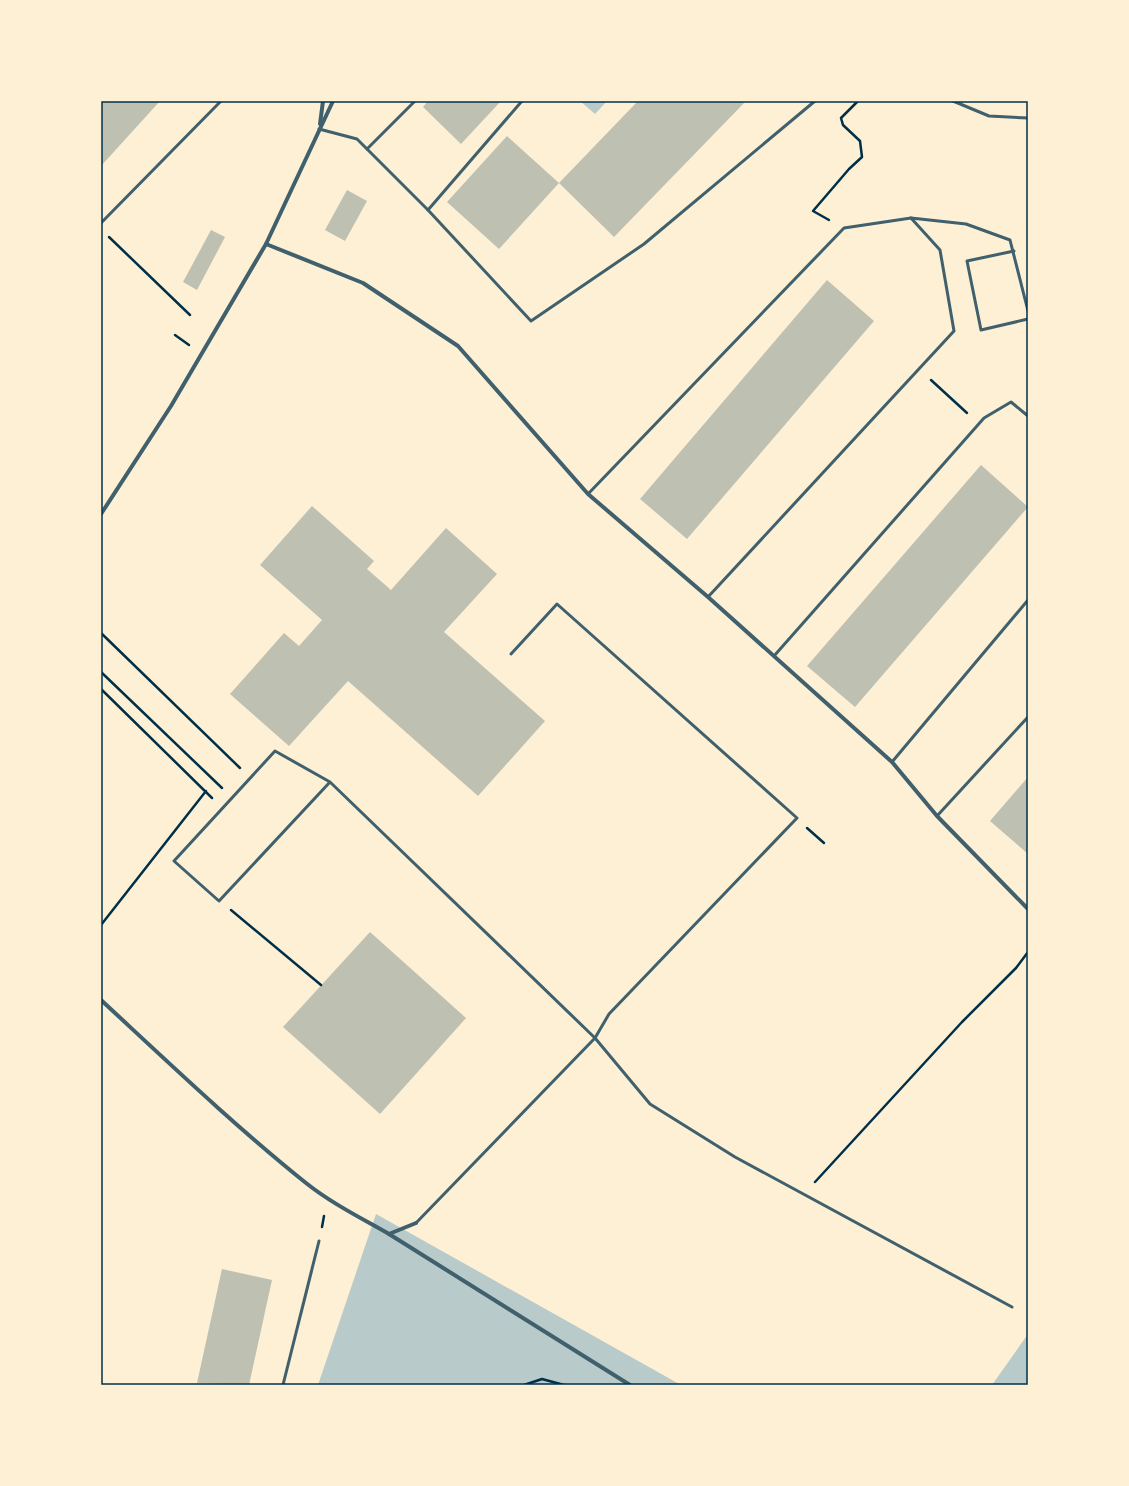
<svg xmlns="http://www.w3.org/2000/svg" width="1129" height="1486" font-family="'Nunito Sans',sans-serif">
	<style>
		.green { fill: #b9caca }
		.building { fill: #bec0b2 }
		.lines { fill: none; stroke-linecap: round; stroke-linejoin: round }
		.path { stroke: #003049; stroke-width: 2.5 }
		.service { stroke: #3f606c; stroke-width: 3 }
		.minor { stroke: #3f606c; stroke-width: 4 }
		.neatline { fill: none; stroke: #003049; stroke-width: 1.5 }
	</style>
	<rect width="100%" height="100%" fill="#fdf0d5"/>
	<g class="green">
		<polygon points="580,101 607,101 595,114"/>
		<polygon points="376,1214 681,1385 318,1385"/>
		<polygon points="1028,1334 1028,1385 992,1385"/>
	</g>
	<g class="building">
		<polygon points="101,101 160,101 101,166"/>
		<polygon points="428,101 501,101 461,144 423,107"/>
		<polygon points="638,101 746,101 614,237 559,183"/>
		<polygon points="507,136 559,183 499,249 447,202"/>
		<polygon points="347,190 367,201 345,241 325,230"/>
		<polygon points="211,230 225,237 197,290 183,282"/>
		<polygon points="827,280 874,321 687,539 640,499"/>
		<polygon points="981,465 1028,507 855,707 807,666"/>
		<polygon points="312,506 374,561 367,569 391,590 446,528 497,574 444,632 545,721 478,796 348,681 289,746 230,694 284,633 299,646 322,620 260,565"/>
		<polygon points="1028,777 1028,854 990,821"/>
		<polygon points="370,932 466,1018 380,1114 283,1027"/>
		<polygon points="222,1269 272,1280 249,1385 197,1383"/>
	</g>
	<g class="lines">
		<g class="path">
			<polyline points="829,220 813,211 849,169 862,157 860,141 843,125 841,118 858,101"/>
			<polyline points="109,237 190,315"/>
			<polyline points="175,335 189,345"/>
			<polyline points="931,380 967,413"/>
			<polyline points="101,633 240,768"/>
			<polyline points="101,672 222,788"/>
			<polyline points="101,689 212,798"/>
			<polyline points="807,828 824,843"/>
			<polyline points="231,910 321,985"/>
			<polyline points="101,925 206,791"/>
			<polyline points="815,1182 962,1022 1016,968 1028,952"/>
			<polyline points="322,1227 324,1216"/>
			<polyline points="524,1385 542,1379 564,1385"/>
		</g>
		<g class="service">
			<polyline points="953,101 989,116 1028,118"/>
			<polyline points="319,129 357,139 428,210 522,101"/>
			<polyline points="367,149 415,101"/>
			<polyline points="428,210 531,321 644,244 815,101"/>
			<polyline points="911,218 966,224 1010,240 1028,311"/>
			<polyline points="101,223 221,101"/>
			<polyline points="1014,251 967,261 981,330 1028,319"/>
			<polyline points="588,494 844,228 911,218 940,250 954,331 708,597"/>
			<polyline points="774,656 984,418 1011,402 1028,416"/>
			<polyline points="892,762 1028,600"/>
			<polyline points="330,782 219,901 174,861 275,751 330,782 595,1038 650,1104 735,1157 1012,1307"/>
			<polyline points="937,816 1028,717"/>
			<polyline points="416,1223 595,1038 609,1014 797,818 557,604 511,654"/>
			<polyline points="283,1385 319,1241"/>
		</g>
		<g class="minor">
			<polyline points="320,124 323,101"/>
			<polyline points="266,244 363,283 458,346 588,494 708,597 892,762 937,816 1028,909"/>
			<polyline points="101,514 171,406 266,244 333,101"/>
			<path d="M101,1000C168,1062 235,1126 306,1183C331,1203 361,1218 389,1234L416,1223"/>
			<polyline points="389,1234 630,1385"/>
		</g>
	</g>
	<rect width="1129" height="1486" fill="none" stroke="#fdf0d5" stroke-width="204"/>
	<rect x="102" y="102" width="925" height="1282" class="neatline"/>
</svg>
